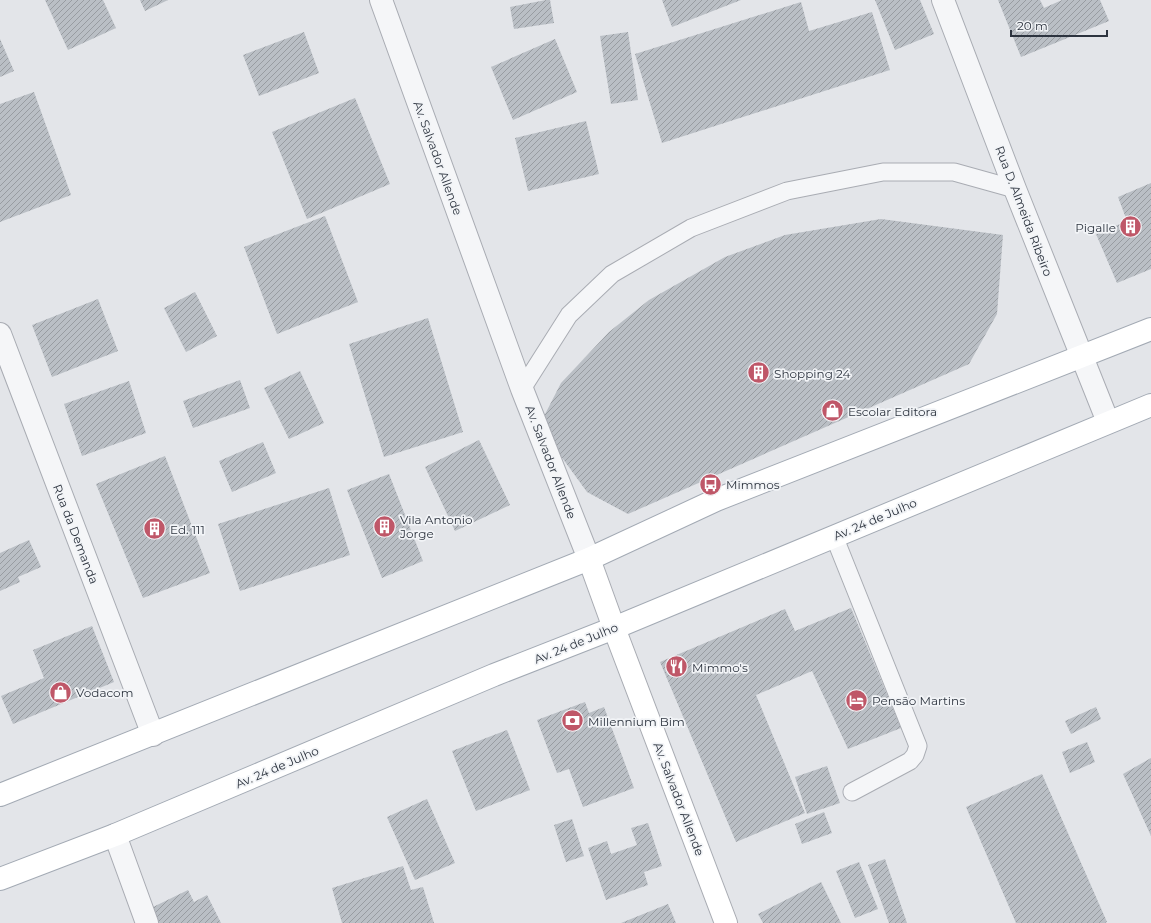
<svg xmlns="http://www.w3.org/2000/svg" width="1151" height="923" font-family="Montserrat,sans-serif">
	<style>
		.building { fill: url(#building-hatch) }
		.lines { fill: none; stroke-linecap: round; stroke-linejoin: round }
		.lane-casing { stroke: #a9acb3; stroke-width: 19 }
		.street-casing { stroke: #a9acb3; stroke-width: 24 }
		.secondary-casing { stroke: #a9acb3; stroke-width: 24 }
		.primary-casing { stroke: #a3aab4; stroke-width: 24 }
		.lane { stroke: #f5f6f8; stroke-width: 17 }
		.street { stroke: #f5f6f8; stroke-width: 22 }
		.secondary { stroke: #fff; stroke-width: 22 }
		.primary { stroke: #fff; stroke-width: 22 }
		.labels { text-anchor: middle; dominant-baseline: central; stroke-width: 3.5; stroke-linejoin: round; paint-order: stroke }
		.street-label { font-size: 12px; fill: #2d343f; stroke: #f2f4f7 }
		.poi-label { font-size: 12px; fill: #2d343f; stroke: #f2f4f7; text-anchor: start }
	</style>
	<defs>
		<pattern id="building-hatch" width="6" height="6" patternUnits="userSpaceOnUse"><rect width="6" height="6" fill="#babfc5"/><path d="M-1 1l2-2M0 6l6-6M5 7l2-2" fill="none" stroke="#989ca1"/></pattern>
	</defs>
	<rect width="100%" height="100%" fill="#e3e5e9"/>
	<g class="building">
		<polygon points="45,0 103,0 116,28 68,50"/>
		<polygon points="140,0 168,0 145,11"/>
		<polygon points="546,0 550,0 554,23 514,29 510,7"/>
		<polygon points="662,0 741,0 672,27"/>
		<polygon points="875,0 920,0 934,34 895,50"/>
		<polygon points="998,0 1040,0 1044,8 1062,0 1100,0 1109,21 1021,57"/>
		<polygon points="801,2 809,31 872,12 890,70 662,143 635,54"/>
		<polygon points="304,32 319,73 259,96 243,55"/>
		<polygon points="628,32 638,100 611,104 600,36"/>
		<polygon points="0,39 14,71 0,77"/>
		<polygon points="555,39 577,92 513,120 491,67"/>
		<polygon points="34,92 71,195 0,222 0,104"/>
		<polygon points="355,98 390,184 307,219 272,132"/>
		<polygon points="586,121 599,174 528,191 515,138"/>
		<polygon points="1151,183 1151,269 1117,283 1096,234 1127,221 1118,197"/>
		<polygon points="325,216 358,302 277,334 244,247"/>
		<polygon points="881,219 1003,235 997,314 969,364 628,514 587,492 539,426 561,383 609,332 649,300 725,257 785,235"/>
		<polygon points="195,292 217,336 186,352 164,308"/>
		<polygon points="98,299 118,351 52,377 32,325"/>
		<polygon points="428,318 463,432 384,457 349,344"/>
		<polygon points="300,371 324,423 289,439 264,388"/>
		<polygon points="240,380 250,408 193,428 183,401"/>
		<polygon points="129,381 146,433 82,456 64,404"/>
		<polygon points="479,440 510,505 455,531 425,467"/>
		<polygon points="263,442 276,473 232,492 219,461"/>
		<polygon points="165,456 210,573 143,598 96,484"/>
		<polygon points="389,474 423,561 382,578 347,490"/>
		<polygon points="329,488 350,555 240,591 218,524"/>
		<polygon points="29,540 41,567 18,577 20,582 0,591 0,553"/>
		<polygon points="851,608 901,728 848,749 812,671 756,695 805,813 736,842 660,662 785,609 795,631"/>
		<polygon points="92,626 114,682 13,724 1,696 44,678 33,650"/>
		<polygon points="585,702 589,713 604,707 634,788 583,807 569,769 557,773 537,720"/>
		<polygon points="1096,707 1101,719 1071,734 1065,721"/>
		<polygon points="507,730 530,790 476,811 452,751"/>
		<polygon points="1087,742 1095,762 1070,773 1062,752"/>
		<polygon points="1151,758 1151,836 1123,774"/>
		<polygon points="827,766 840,803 807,814 795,777"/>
		<polygon points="1042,774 1107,922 1105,923 1016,923 966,807"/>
		<polygon points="427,799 455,863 415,880 387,817"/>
		<polygon points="824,812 832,833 802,844 795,824"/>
		<polygon points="572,819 584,856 566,862 554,825"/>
		<polygon points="648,823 662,866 644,872 648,885 606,900 588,848 607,841 611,854 637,845 631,828"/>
		<polygon points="885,859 907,923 889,923 868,865"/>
		<polygon points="859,862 878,909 855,918 836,871"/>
		<polygon points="403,866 411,890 423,887 434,923 342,923 332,888"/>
		<polygon points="821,882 841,923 763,923 758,914"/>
		<polygon points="188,890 194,902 207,895 221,923 158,923 151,908"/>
		<polygon points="668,904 676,923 621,923"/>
	</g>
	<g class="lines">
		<defs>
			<g id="lane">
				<polyline points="522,389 569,315 612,274 691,228 787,191 883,172 954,172 1015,189"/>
				<polyline points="834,536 918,746 915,755 910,761 852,792"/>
			</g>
			<g id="street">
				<polyline points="381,0 522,389 589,559"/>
				<polyline points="943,0 1015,189 1108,422"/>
				<polyline points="0,334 153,735"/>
				<polyline points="115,835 147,923"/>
			</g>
			<polyline id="secondary" points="589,559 614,628 726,923"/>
			<g id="primary">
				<polyline points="0,795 589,559 716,500 1151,329"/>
				<polyline points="0,879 115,835 494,675 614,628 1151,405"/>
			</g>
		</defs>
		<use href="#lane" class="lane-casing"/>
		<use href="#street" class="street-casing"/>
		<use href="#secondary" class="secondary-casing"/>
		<use href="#primary" class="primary-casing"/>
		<use href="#lane" class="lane"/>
		<use href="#street" class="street"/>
		<use href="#secondary" class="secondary"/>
		<use href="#primary" class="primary"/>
	</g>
	<defs>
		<symbol id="building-disc" viewBox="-11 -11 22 22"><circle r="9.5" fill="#bf5768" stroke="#f2f4f7"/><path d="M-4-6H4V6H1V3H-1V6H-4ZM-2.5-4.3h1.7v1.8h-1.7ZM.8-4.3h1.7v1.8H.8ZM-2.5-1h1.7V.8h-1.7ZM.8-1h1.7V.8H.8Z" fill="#fff"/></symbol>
		<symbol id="shop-disc" viewBox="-11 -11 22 22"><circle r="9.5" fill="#bf5768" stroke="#f2f4f7"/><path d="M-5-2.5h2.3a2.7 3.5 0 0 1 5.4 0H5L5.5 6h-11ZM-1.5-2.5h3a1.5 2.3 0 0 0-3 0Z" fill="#fff"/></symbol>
		<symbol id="bus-disc" viewBox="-11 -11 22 22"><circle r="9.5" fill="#bf5768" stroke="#f2f4f7"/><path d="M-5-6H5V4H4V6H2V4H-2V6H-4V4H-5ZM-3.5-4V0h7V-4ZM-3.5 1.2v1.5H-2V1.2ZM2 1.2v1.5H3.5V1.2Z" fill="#fff"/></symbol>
		<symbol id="restaurant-disc" viewBox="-11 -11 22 22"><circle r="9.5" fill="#bf5768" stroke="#f2f4f7"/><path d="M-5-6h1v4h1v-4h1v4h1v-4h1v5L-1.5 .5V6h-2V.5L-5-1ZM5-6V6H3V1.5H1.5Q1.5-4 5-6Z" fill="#fff"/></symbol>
		<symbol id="hotel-disc" viewBox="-11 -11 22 22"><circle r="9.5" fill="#bf5768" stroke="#f2f4f7"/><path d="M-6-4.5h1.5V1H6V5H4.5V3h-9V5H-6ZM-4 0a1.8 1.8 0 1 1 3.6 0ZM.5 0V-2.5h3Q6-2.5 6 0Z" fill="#fff"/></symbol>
		<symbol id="bank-disc" viewBox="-11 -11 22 22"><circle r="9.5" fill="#bf5768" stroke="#f2f4f7"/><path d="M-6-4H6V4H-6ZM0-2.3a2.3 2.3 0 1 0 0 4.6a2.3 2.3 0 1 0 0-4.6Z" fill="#fff"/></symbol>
	</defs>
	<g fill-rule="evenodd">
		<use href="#building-disc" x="1118" y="214" width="25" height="25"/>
		<use href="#building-disc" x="746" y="360" width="25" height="25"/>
		<use href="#shop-disc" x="820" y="398" width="25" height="25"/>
		<use href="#bus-disc" x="698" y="472" width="25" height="25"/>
		<use href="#building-disc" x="372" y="514" width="25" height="25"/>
		<use href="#building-disc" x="142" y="516" width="25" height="25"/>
		<use href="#restaurant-disc" x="664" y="654" width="25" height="25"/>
		<use href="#shop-disc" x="48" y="680" width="25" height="25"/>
		<use href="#hotel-disc" x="844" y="688" width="25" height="25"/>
		<use href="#bank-disc" x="560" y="708" width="25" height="25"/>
	</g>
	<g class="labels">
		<g class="street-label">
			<text transform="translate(438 158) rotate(70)">Av. Salvador Allende</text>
			<text transform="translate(1024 211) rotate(69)">Rua D. Almeida Ribeiro</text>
			<text transform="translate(551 462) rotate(69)">Av. Salvador Allende</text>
			<text transform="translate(875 519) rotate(-23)">Av. 24 de Julho</text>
			<text transform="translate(76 534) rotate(69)">Rua da Demanda</text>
			<text transform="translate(576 643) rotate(-22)">Av. 24 de Julho</text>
			<text transform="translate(277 767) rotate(-23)">Av. 24 de Julho</text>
			<text transform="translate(679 799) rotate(69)">Av. Salvador Allende</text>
		</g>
		<g class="poi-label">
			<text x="1116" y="227" text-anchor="end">Pigalle</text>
			<text x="774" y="373">Shopping 24</text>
			<text x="848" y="411">Escolar Editora</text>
			<text x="726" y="484">Mimmos</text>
			<text x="400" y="519">Vila Antonio<tspan x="400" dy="14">Jorge</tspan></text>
			<text x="170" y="529">Ed. 111</text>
			<text x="692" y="667">Mimmo's</text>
			<text x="76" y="692">Vodacom</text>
			<text x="872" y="700">Pensão Martins</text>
			<text x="588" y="721">Millennium Bim</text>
		</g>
	</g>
	<path d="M1011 30v6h96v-6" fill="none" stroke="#2d343f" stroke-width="2"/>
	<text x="1017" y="30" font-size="12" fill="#2d343f" stroke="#f2f4f7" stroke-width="3" paint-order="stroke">20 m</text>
</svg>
